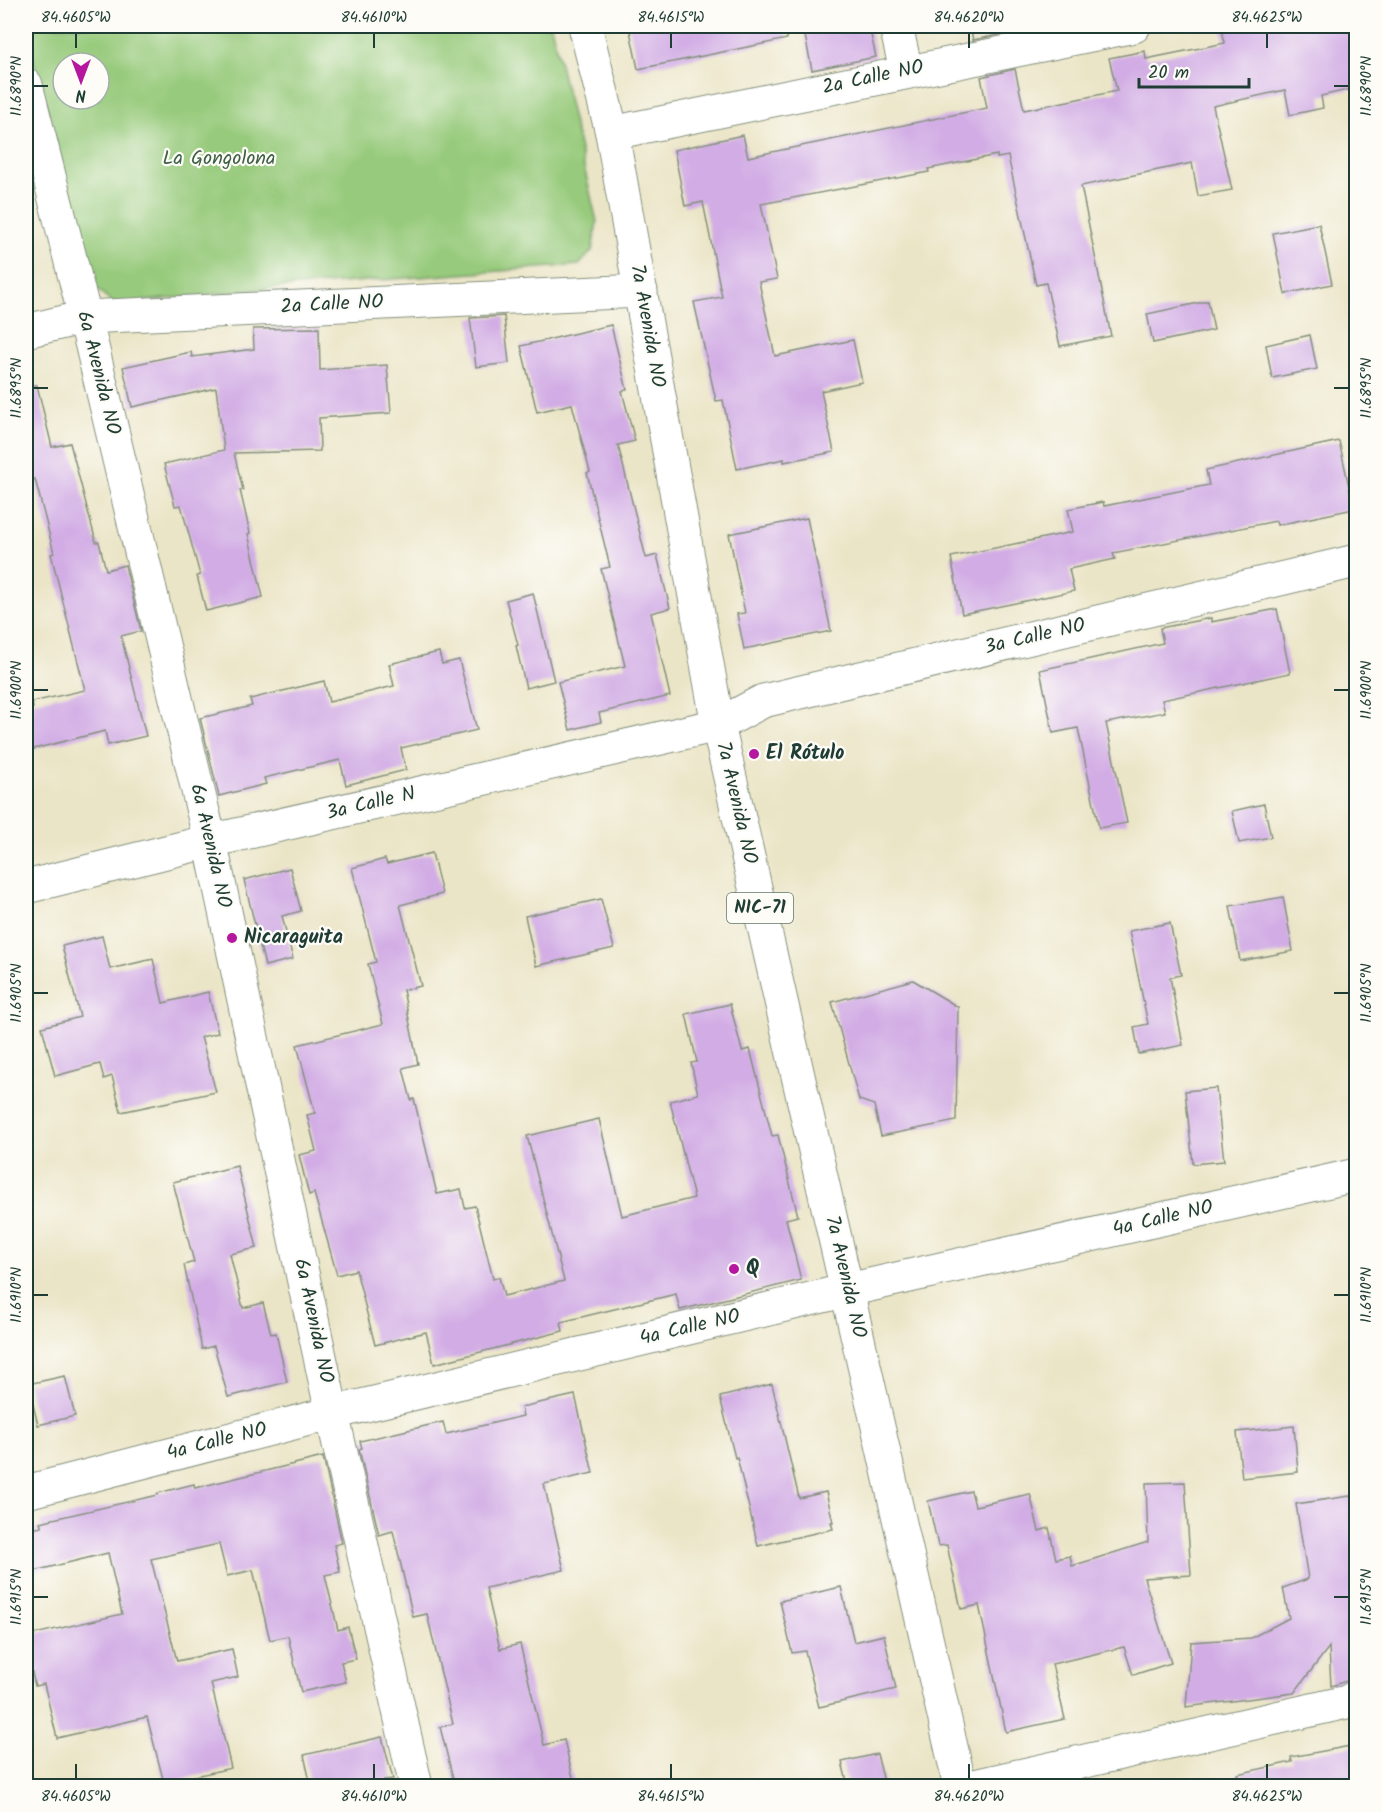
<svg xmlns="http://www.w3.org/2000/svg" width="1382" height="1812" font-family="Kalam,sans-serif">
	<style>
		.green { fill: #97ca7b; stroke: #5b8458; stroke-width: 1.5; fill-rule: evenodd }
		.building { fill: #d2ade5 }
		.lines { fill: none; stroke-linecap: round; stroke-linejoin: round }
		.street-casing { stroke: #85917e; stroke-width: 35 }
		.highway-casing { stroke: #85917e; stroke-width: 35 }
		.street { stroke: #fff; stroke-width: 33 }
		.highway { stroke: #fff; stroke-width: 33 }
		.ticks { fill: none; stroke: #1f3d34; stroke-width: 2 }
		.poi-dot { fill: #b5179e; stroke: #fdfcf7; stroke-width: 2 }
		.labels { text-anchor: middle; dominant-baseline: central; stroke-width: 4.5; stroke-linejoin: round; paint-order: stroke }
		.shield { fill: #fdfcf7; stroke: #62766e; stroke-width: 1.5 }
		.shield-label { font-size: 18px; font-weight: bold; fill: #1f3d34 }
		.street-label { font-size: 20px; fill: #1f3d34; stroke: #fdfcf7 }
		.park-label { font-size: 20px; fill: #3d6046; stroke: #fdfcf7 }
		.poi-label { font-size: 20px; font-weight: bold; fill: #1f3d34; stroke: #fdfcf7; text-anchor: start }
		.neatline { fill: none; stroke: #1f3d34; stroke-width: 2 }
		.ticks-label { font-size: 15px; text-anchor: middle; fill: #1f3d34 }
	</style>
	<rect width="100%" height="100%" fill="#fdfcf7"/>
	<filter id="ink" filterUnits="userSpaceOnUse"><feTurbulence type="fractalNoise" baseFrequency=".0167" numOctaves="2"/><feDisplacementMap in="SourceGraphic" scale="12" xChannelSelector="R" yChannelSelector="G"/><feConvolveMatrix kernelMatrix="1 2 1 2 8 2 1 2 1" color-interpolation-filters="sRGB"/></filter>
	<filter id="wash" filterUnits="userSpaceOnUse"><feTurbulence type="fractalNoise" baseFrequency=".008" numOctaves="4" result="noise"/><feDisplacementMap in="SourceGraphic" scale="24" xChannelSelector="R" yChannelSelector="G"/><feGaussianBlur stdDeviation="1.35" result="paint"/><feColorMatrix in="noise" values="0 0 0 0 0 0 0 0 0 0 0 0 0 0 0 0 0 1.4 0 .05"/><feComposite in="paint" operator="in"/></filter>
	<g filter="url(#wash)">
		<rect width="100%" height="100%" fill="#ebe5c7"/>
		<path class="green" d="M26,26H551L597,222L592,251L579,265L273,288L126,303L112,302L96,288L26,33ZM63,63H99V99H63Z"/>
		<g id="blocks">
			<g class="building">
				<polygon points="629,26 786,26 787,39 638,69"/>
				<polygon points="803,26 869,26 876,57 812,70"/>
				<polygon points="970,26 1006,26 1008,33 973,40"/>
				<polygon points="1242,26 1356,26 1356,88 1321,96 1323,108 1290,115 1285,90 1213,106 1232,190 1198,196 1192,163 1081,186 1111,336 1060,346 1046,283 1036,285 1008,156 997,158 997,155 928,169 929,172 761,204 777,279 759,282 775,356 853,340 862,382 821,391 834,452 784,462 784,459 737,469 723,400 716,401 694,302 722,297 703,202 685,206 674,150 743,135 748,157 987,108 981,77 1015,69 1024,110 1117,91 1109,58 1145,51 1146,59 1225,43 1222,30"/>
				<polygon points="1319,224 1332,284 1285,294 1273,233"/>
				<polygon points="1208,301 1214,330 1153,343 1147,314"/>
				<polygon points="504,316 509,363 476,367 470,318"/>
				<polygon points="611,325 627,390 622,391 635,441 618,445 646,558 657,555 670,608 651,613 670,696 599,713 601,722 570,730 558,682 625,666 601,569 610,567 587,473 590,472 572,404 537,412 521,346"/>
				<polygon points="319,328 320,370 387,365 391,413 319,418 320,451 234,453 243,490 240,490 250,533 248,534 263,597 206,611 197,576 200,575 181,505 175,506 164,464 224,450 216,388 132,407 123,367 191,352 192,357 254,349 253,329"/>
				<polygon points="1310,335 1317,369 1272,378 1266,345"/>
				<polygon points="37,385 52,447 70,443 96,542 99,542 106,570 125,565 141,631 121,636 146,736 108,745 105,731 26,751 26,710 33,708 32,702 85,690 51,554 54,553 35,479 26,482 26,386"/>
				<polygon points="1339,441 1354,509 1277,525 1276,521 1113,553 1115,559 1069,569 1074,591 962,614 951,557 1073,532 1068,509 1103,502 1104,506 1209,485 1206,470"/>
				<polygon points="807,518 831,631 744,649 737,614 745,613 729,534"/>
				<polygon points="533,593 554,681 526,688 516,646 518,645 506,600"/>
				<polygon points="1277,609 1290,673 1162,700 1165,712 1106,723 1127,823 1099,828 1078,728 1053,733 1040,670 1163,643 1160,628 1211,618 1211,622"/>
				<polygon points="439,652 442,664 459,660 477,730 401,748 406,770 346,785 340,760 264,778 266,784 219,796 200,718 252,706 250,699 324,681 329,702 394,686 389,664"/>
				<polygon points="1264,804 1271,837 1239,843 1232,811"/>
				<polygon points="432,853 442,894 400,905 421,986 403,990 418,1064 403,1068 411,1100 414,1099 437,1194 461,1189 465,1208 475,1206 493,1279 499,1277 504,1296 564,1281 527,1136 599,1119 622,1216 694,1198 670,1101 698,1094 691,1063 697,1062 686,1014 730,1004 742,1051 750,1049 772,1136 778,1135 798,1216 786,1219 801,1280 680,1310 676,1294 561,1322 563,1331 434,1364 426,1332 375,1345 356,1270 337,1275 314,1193 309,1195 299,1155 316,1151 307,1115 315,1113 297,1045 383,1024 368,964 376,962 352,868 385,859 387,864"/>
				<polygon points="290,868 301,911 282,916 293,959 265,966 244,880"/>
				<polygon points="1283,897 1293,951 1240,961 1230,906"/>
				<polygon points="601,899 614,948 536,966 525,916"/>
				<polygon points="1170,923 1181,975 1170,977 1183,1045 1139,1054 1134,1027 1148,1024 1129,931"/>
				<polygon points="102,936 110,969 153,959 163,1003 208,992 218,1033 201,1037 216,1092 121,1112 112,1076 104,1079 100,1064 55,1076 42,1027 80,1017 62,946"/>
				<polygon points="913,980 958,1007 956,1121 881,1136 874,1105 859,1100 832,1002"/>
				<polygon points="1216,1088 1224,1161 1193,1164 1185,1091"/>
				<polygon points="237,1166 257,1248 230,1254 243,1308 263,1303 271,1334 276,1333 287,1382 228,1397 214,1346 202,1349 184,1265 194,1262 173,1182"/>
				<polygon points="65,1376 75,1416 38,1425 28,1384"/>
				<polygon points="772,1384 799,1498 826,1492 833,1522 831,1522 833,1529 758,1546 737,1457 735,1458 720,1397"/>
				<polygon points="575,1395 593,1473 544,1484 564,1570 486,1588 500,1649 520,1644 544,1745 564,1740 575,1786 455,1786 440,1727 453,1724 427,1614 413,1617 393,1531 379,1535 359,1449 362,1448 360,1441 443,1422 446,1434 523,1416 521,1407"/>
				<polygon points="1294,1426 1298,1472 1242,1478 1237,1432"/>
				<polygon points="323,1457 342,1543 334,1545 340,1572 325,1575 338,1630 348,1627 356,1659 341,1662 346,1682 301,1692 288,1636 270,1640 253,1570 227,1576 219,1544 151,1559 177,1661 232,1649 238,1677 211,1683 231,1768 164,1783 147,1717 57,1738 44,1684 35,1686 26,1646 26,1636 122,1614 108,1553 26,1573 26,1530 42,1527 40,1522 158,1495 158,1493 194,1484 195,1488"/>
				<polygon points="1185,1482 1191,1575 1144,1578 1171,1663 1133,1675 1124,1647 1052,1664 1065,1719 1006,1732 979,1605 961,1609 947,1545 938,1546 928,1501 971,1491 975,1506 1030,1494 1039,1531 1049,1528 1056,1559 1070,1556 1072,1566 1148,1542 1146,1483"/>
				<polygon points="1356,1495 1356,1678 1331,1686 1329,1647 1294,1693 1186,1707 1191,1642 1251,1638 1289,1618 1283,1588 1308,1579 1296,1504"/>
				<polygon points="841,1587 854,1642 884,1635 896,1689 819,1707 805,1651 792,1653 780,1601"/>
				<polygon points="382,1737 393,1779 384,1780 385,1786 311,1786 304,1755"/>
				<polygon points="1356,1745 1356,1786 1239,1786 1237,1774 1292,1762 1291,1757"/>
				<polygon points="877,1754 885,1786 848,1786 842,1762"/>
			</g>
		</g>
	</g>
	<g filter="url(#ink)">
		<use href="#blocks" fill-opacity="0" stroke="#85917e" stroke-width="1.5"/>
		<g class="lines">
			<defs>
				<g id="street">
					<polyline points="896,26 906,71"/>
					<polyline points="26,85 85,317 210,841 332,1413 416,1786"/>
					<polyline points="612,133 1134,26"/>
					<polyline points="26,331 85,317 641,291"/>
					<polyline points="26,887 210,841 718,725 763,701 1356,561"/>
					<polyline points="26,1492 332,1413 848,1290 1356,1175"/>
					<polyline points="974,1786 1347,1702 1356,1697"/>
				</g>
				<polyline id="highway" points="585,26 612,133 718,725 960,1786"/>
			</defs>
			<use href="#street" class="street-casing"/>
			<use href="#highway" class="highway-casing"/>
			<use href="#street" class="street"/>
			<use href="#highway" class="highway"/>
		</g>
	</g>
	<path class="ticks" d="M76,33V48M374,33V48M671,33V48M969,33V48M1267,33V48M33,86H48M1334,86H1349M33,388H48M1334,388H1349M33,690H48M1334,690H1349M33,993H48M1334,993H1349M33,1295H48M1334,1295H1349M33,1597H48M1334,1597H1349M76,1764V1779M374,1764V1779M671,1764V1779M969,1764V1779M1267,1764V1779"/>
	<g class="poi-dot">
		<circle cx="754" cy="754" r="6"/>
		<circle cx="232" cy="938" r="6"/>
		<circle cx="734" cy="1269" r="6"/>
	</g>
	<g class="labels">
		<rect class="shield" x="727" y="893" width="66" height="30" rx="4.5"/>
		<g class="shield-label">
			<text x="760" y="908">NIC-71</text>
		</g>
		<g class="street-label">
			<text transform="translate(873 78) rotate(-12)">2a Calle NO</text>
			<text transform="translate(332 305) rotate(-3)">2a Calle NO</text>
			<text transform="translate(647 326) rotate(80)">7a Avenida NO</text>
			<text transform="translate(98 373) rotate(76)">6a Avenida NO</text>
			<text transform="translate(1035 637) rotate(-13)">3a Calle NO</text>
			<text transform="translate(736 803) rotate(77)">7a Avenida NO</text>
			<text transform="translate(371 804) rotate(-13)">3a Calle N</text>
			<text transform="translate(210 846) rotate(77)">6a Avenida NO</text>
			<text transform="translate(1163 1219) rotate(-13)">4a Calle NO</text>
			<text transform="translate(845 1277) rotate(77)">7a Avenida NO</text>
			<text transform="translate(313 1321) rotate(78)">6a Avenida NO</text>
			<text transform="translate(690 1328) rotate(-13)">4a Calle NO</text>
			<text transform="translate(217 1442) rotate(-14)">4a Calle NO</text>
		</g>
		<g class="park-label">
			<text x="219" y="159">La Gongolona</text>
		</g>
		<g class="poi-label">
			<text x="766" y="754">El Rótulo</text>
			<text x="244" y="938">Nicaraguita</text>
			<text x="746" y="1269">Q</text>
		</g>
	</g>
	<rect width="1382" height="1812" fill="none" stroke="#fdfcf7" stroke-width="66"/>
	<g transform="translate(81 81) rotate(180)"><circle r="28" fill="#fdfcf7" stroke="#a4b0a9" stroke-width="1.5"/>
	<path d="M0-4.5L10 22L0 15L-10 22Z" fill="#b5179e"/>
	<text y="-9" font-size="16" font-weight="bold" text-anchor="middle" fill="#1f3d34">N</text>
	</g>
	<path d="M1139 78v9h110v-9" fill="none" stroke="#1f3d34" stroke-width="3"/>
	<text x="1148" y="78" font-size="18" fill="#1f3d34" stroke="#fdfcf7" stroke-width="4.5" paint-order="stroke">20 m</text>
	<rect x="33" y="33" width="1316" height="1746" class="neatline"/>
	<g class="ticks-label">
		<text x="76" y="22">84.4605°W</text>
		<text x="374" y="22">84.4610°W</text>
		<text x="671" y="22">84.4615°W</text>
		<text x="969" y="22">84.4620°W</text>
		<text x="1267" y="22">84.4625°W</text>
		<text transform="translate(1366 86) rotate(-90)" y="5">11.6890°N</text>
		<text transform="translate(16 86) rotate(-90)" y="5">11.6890°N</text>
		<text transform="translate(1366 388) rotate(-90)" y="5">11.6895°N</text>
		<text transform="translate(16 388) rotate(-90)" y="5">11.6895°N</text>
		<text transform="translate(1366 690) rotate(-90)" y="5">11.6900°N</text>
		<text transform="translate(16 690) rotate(-90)" y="5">11.6900°N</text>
		<text transform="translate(1366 993) rotate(-90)" y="5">11.6905°N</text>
		<text transform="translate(16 993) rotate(-90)" y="5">11.6905°N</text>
		<text transform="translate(1366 1295) rotate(-90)" y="5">11.6910°N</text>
		<text transform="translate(16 1295) rotate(-90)" y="5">11.6910°N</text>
		<text transform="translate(1366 1597) rotate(-90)" y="5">11.6915°N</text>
		<text transform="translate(16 1597) rotate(-90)" y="5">11.6915°N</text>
		<text x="76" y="1801">84.4605°W</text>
		<text x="374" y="1801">84.4610°W</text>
		<text x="671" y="1801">84.4615°W</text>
		<text x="969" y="1801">84.4620°W</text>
		<text x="1267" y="1801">84.4625°W</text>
	</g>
</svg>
